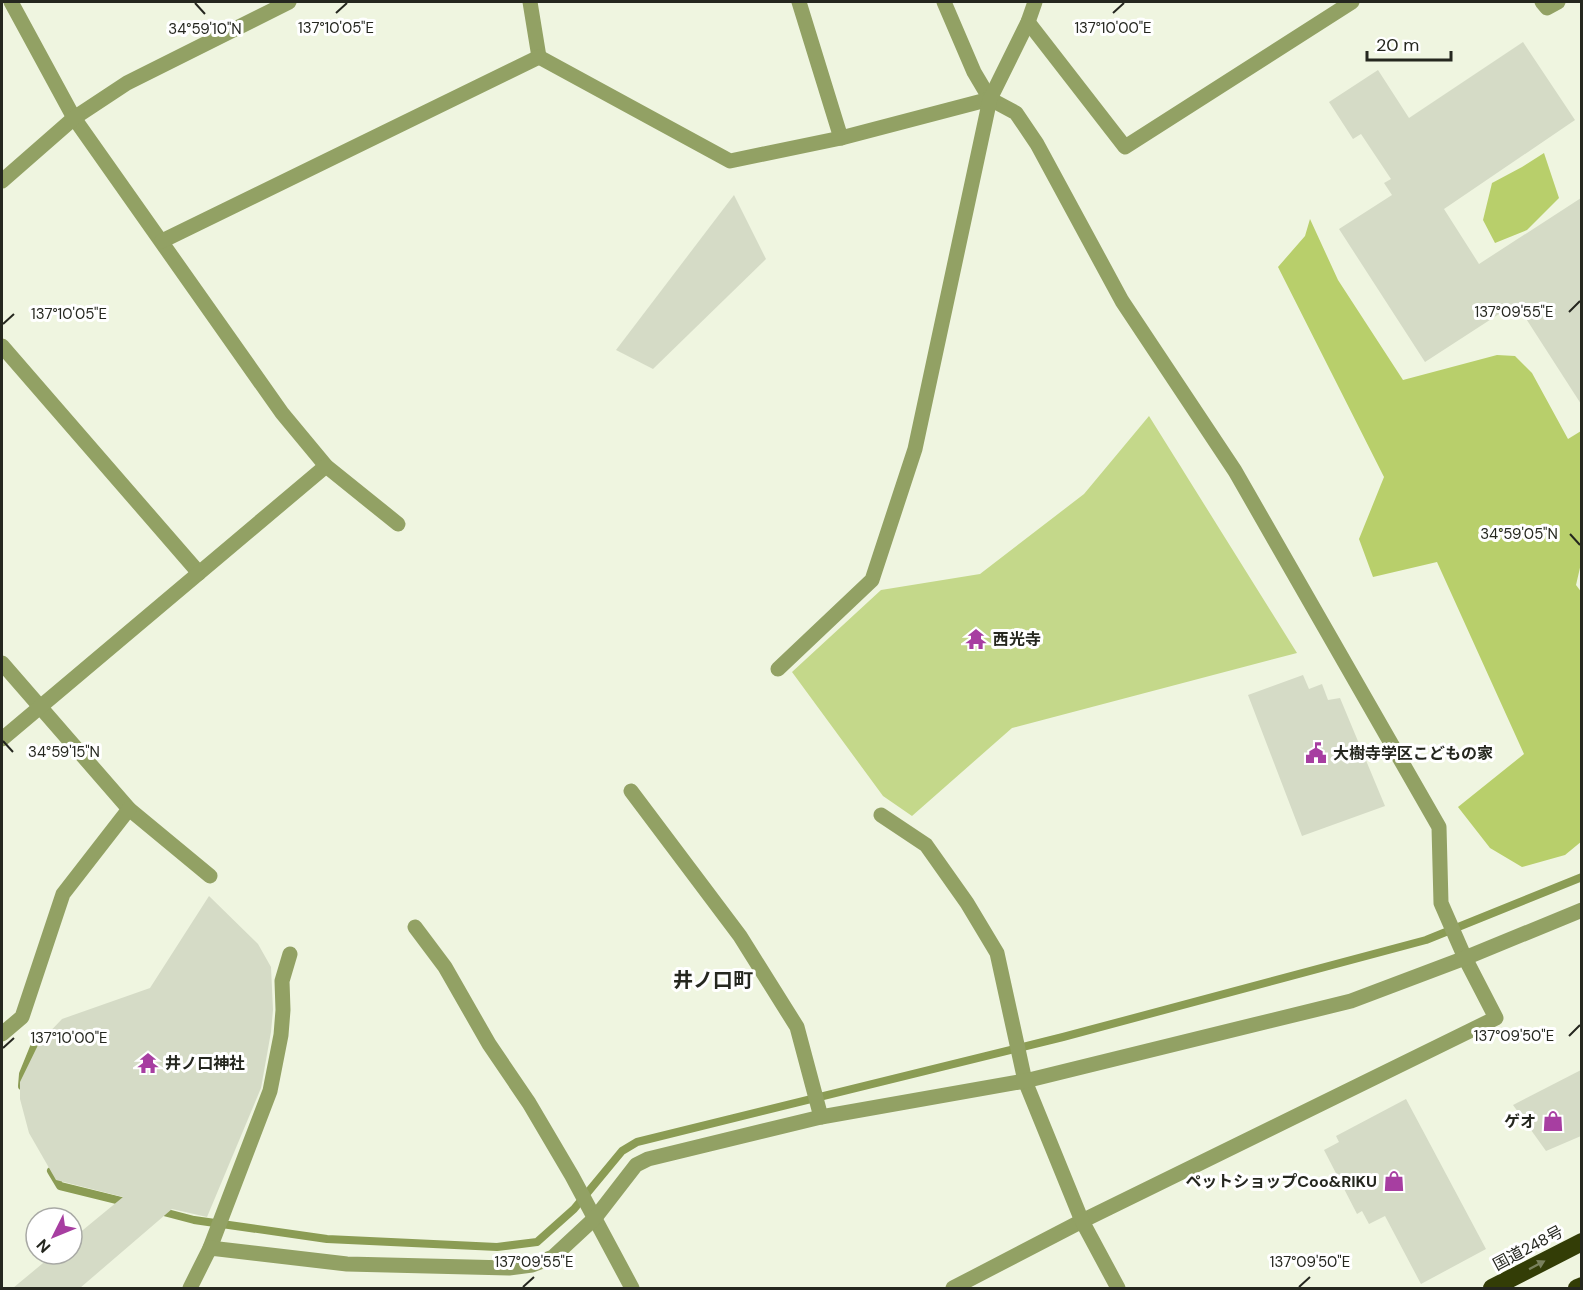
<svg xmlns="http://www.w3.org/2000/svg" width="1583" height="1290" font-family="'DM Sans','Noto Sans JP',sans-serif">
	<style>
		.green { fill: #c4d88a }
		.forest { fill: #b8cf6b }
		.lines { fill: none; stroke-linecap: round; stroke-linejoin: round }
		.stream { stroke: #8b9c54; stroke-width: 8 }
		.building { fill: #d5dbc6 }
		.minor { stroke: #92a164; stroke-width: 15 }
		.highway { stroke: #333d06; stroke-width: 18 }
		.oneway { fill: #7a815d }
		.ticks { fill: none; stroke: #25271f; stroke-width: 2 }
		.labels { text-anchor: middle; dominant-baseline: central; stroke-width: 6; stroke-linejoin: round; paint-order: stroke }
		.poi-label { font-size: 16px; font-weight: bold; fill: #25271f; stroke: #fff; text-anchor: start }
		.street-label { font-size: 16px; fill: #25271f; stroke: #fff }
		.quarter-label { font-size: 20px; font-weight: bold; fill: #25271f; stroke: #fff }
		.ticks-label { font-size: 15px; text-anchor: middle; fill: #25271f; stroke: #fff; stroke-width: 6; stroke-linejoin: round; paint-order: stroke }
	</style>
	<rect width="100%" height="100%" fill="#eff5e0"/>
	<polygon class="green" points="1149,416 1297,653 1012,728 912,816 883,796 792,672 881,590 980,574 1084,494"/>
	<g class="forest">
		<polygon points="1544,153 1559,198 1527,230 1495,243 1483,220 1492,183 1522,167"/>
		<polygon points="1310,219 1338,280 1403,380 1497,355 1515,356 1532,373 1568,439 1581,431 1582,559 1576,585 1582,593 1582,841 1565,855 1522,867 1490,848 1458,807 1524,754 1437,562 1373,577 1359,539 1384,477 1278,267 1305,236"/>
	</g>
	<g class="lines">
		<g class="stream">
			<polyline points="22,1086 23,1074 36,1042"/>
			<polyline points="51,1171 60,1186 129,1203"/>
			<polyline points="156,1210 194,1220 327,1239 497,1247 537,1242 574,1209 622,1151 637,1142 1063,1037 1426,940 1582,877"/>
		</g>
	</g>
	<g class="building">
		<polygon points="1523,42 1575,120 1444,209 1479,264 1581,198 1581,404 1516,303 1425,362 1339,229 1392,195 1384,183 1391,179 1361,134 1353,139 1329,102 1378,70 1409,118"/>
		<polygon points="734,195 766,259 653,369 616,350"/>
		<polygon points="1303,675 1309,689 1322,684 1328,700 1340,698 1385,806 1302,836 1248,695"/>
		<polygon points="209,896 258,944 271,967 273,1010 271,1032 261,1088 207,1217 172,1209 80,1288 13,1288 54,1254 72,1254 72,1239 123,1197 56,1180 29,1133 20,1099 20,1082 39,1043 62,1019 150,988"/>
		<polygon points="1581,1070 1581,1136 1546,1151 1513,1105"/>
		<polygon points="1406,1099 1486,1249 1421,1284 1385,1216 1369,1224 1362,1211 1357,1214 1324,1150 1339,1142 1336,1136"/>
	</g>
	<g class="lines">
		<g class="minor">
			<polyline points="11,2 74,118 282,413 326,466 398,524"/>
			<polyline points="530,2 539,57"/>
			<polyline points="799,2 841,138"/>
			<polyline points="944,2 974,72 990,99 1016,113 1037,144 1122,301 1235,471 1439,827 1441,903 1465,958 1496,1018 1082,1221 953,1288"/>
			<polyline points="1542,2 1547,8 1558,2"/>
			<polyline points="1028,22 1125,147 1352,2"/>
			<polyline points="539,57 730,161 841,138 990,99"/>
			<polyline points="2,181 74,118 127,83 289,2"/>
			<polyline points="162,241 539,57"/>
			<polyline points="2,346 199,573"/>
			<polyline points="2,663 129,809 210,876"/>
			<polyline points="778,669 872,580 915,449 990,99 1028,22 1035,2"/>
			<polyline points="2,739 326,466"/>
			<polyline points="631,791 740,936 797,1027 821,1117"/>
			<polyline points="881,815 926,845 967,903 997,953 1025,1081 1082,1221 1118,1288"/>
			<polyline points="415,927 445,967 489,1044 529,1103 572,1176 632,1288"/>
			<polyline points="2,1034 22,1017 63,894 129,809"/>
			<polyline points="210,1248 270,1091 281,1035 283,1010 282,981 290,954"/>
			<polyline points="190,1288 210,1248 347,1264 509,1268 532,1265 553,1257 595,1218 636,1165 648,1159 821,1117 1025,1081 1351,1001 1465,958 1582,910"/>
		</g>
		<g class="highway">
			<polyline points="1492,1288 1582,1242"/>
			<polyline points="1577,1288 1582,1286"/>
		</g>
	</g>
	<defs><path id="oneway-solid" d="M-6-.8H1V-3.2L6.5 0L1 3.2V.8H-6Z" transform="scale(1.5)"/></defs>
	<use class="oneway" href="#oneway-solid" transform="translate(1537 1265) rotate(-28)"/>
	<path class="ticks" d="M195,3L205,14M336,13L347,3M1113,13L1124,3M1569,312L1580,301M3,324L14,314M1570,534L1580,545M3,741L13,752M1569,1036L1580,1025M3,1048L14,1038M523,1287L534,1277M1299,1287L1310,1277"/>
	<defs>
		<symbol id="temple-bare" viewBox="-9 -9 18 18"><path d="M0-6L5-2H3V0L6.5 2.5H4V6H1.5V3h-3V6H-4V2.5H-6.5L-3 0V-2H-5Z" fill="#a73ea1" stroke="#fff" stroke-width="2.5" paint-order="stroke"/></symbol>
		<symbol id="civic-bare" viewBox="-9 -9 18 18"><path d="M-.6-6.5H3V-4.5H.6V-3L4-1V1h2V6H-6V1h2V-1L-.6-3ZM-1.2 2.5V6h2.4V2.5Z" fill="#a73ea1" stroke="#fff" stroke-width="2.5" paint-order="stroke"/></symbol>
		<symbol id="shop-bare" viewBox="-9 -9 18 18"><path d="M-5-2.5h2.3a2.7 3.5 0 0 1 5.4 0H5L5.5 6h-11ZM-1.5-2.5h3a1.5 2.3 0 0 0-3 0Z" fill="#a73ea1" stroke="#fff" stroke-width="2.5" paint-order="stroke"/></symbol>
	</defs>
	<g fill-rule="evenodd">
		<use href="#temple-bare" x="961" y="624" width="30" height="30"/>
		<use href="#civic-bare" x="1301" y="738" width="30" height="30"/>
		<use href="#temple-bare" x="133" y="1048" width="30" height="30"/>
		<use href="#shop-bare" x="1538" y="1106" width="30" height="30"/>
		<use href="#shop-bare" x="1379" y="1166" width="30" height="30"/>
	</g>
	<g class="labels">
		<g class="poi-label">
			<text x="993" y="639">西光寺</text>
			<text x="1333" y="753">大樹寺学区こどもの家</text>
			<text x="165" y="1063">井ノ口神社</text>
			<text x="1536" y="1121" text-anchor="end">ゲオ</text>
			<text x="1377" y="1181" text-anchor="end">ペットショップCoo&amp;RIKU</text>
		</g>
		<g class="street-label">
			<text transform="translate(1528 1248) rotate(-28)">国道248号</text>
		</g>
		<g class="quarter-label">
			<text x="713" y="980">井ノ口町</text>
		</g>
	</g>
	<g class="ticks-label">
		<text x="336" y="33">137°10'05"E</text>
		<text x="1113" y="33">137°10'00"E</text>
		<text x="205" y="34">34°59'10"N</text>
		<text x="1514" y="317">137°09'55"E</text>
		<text x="69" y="319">137°10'05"E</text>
		<text x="1519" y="539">34°59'05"N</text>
		<text x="64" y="757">34°59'15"N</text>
		<text x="1514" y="1041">137°09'50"E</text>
		<text x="69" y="1043">137°10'00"E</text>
		<text x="534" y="1267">137°09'55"E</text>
		<text x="1310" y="1267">137°09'50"E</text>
	</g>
	<rect width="1583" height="1290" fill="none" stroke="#25271f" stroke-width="6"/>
	<g transform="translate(54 1236) rotate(227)"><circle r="28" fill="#ffffff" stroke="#a8a9a5" stroke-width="1.5"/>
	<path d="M0-4.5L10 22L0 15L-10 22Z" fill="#a73ea1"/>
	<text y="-9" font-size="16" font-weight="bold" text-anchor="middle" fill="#25271f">N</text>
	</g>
	<path d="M1367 51v9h84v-9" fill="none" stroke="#25271f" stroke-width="3"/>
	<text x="1376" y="51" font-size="18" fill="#25271f" stroke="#ffffff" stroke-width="4.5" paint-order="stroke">20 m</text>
</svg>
